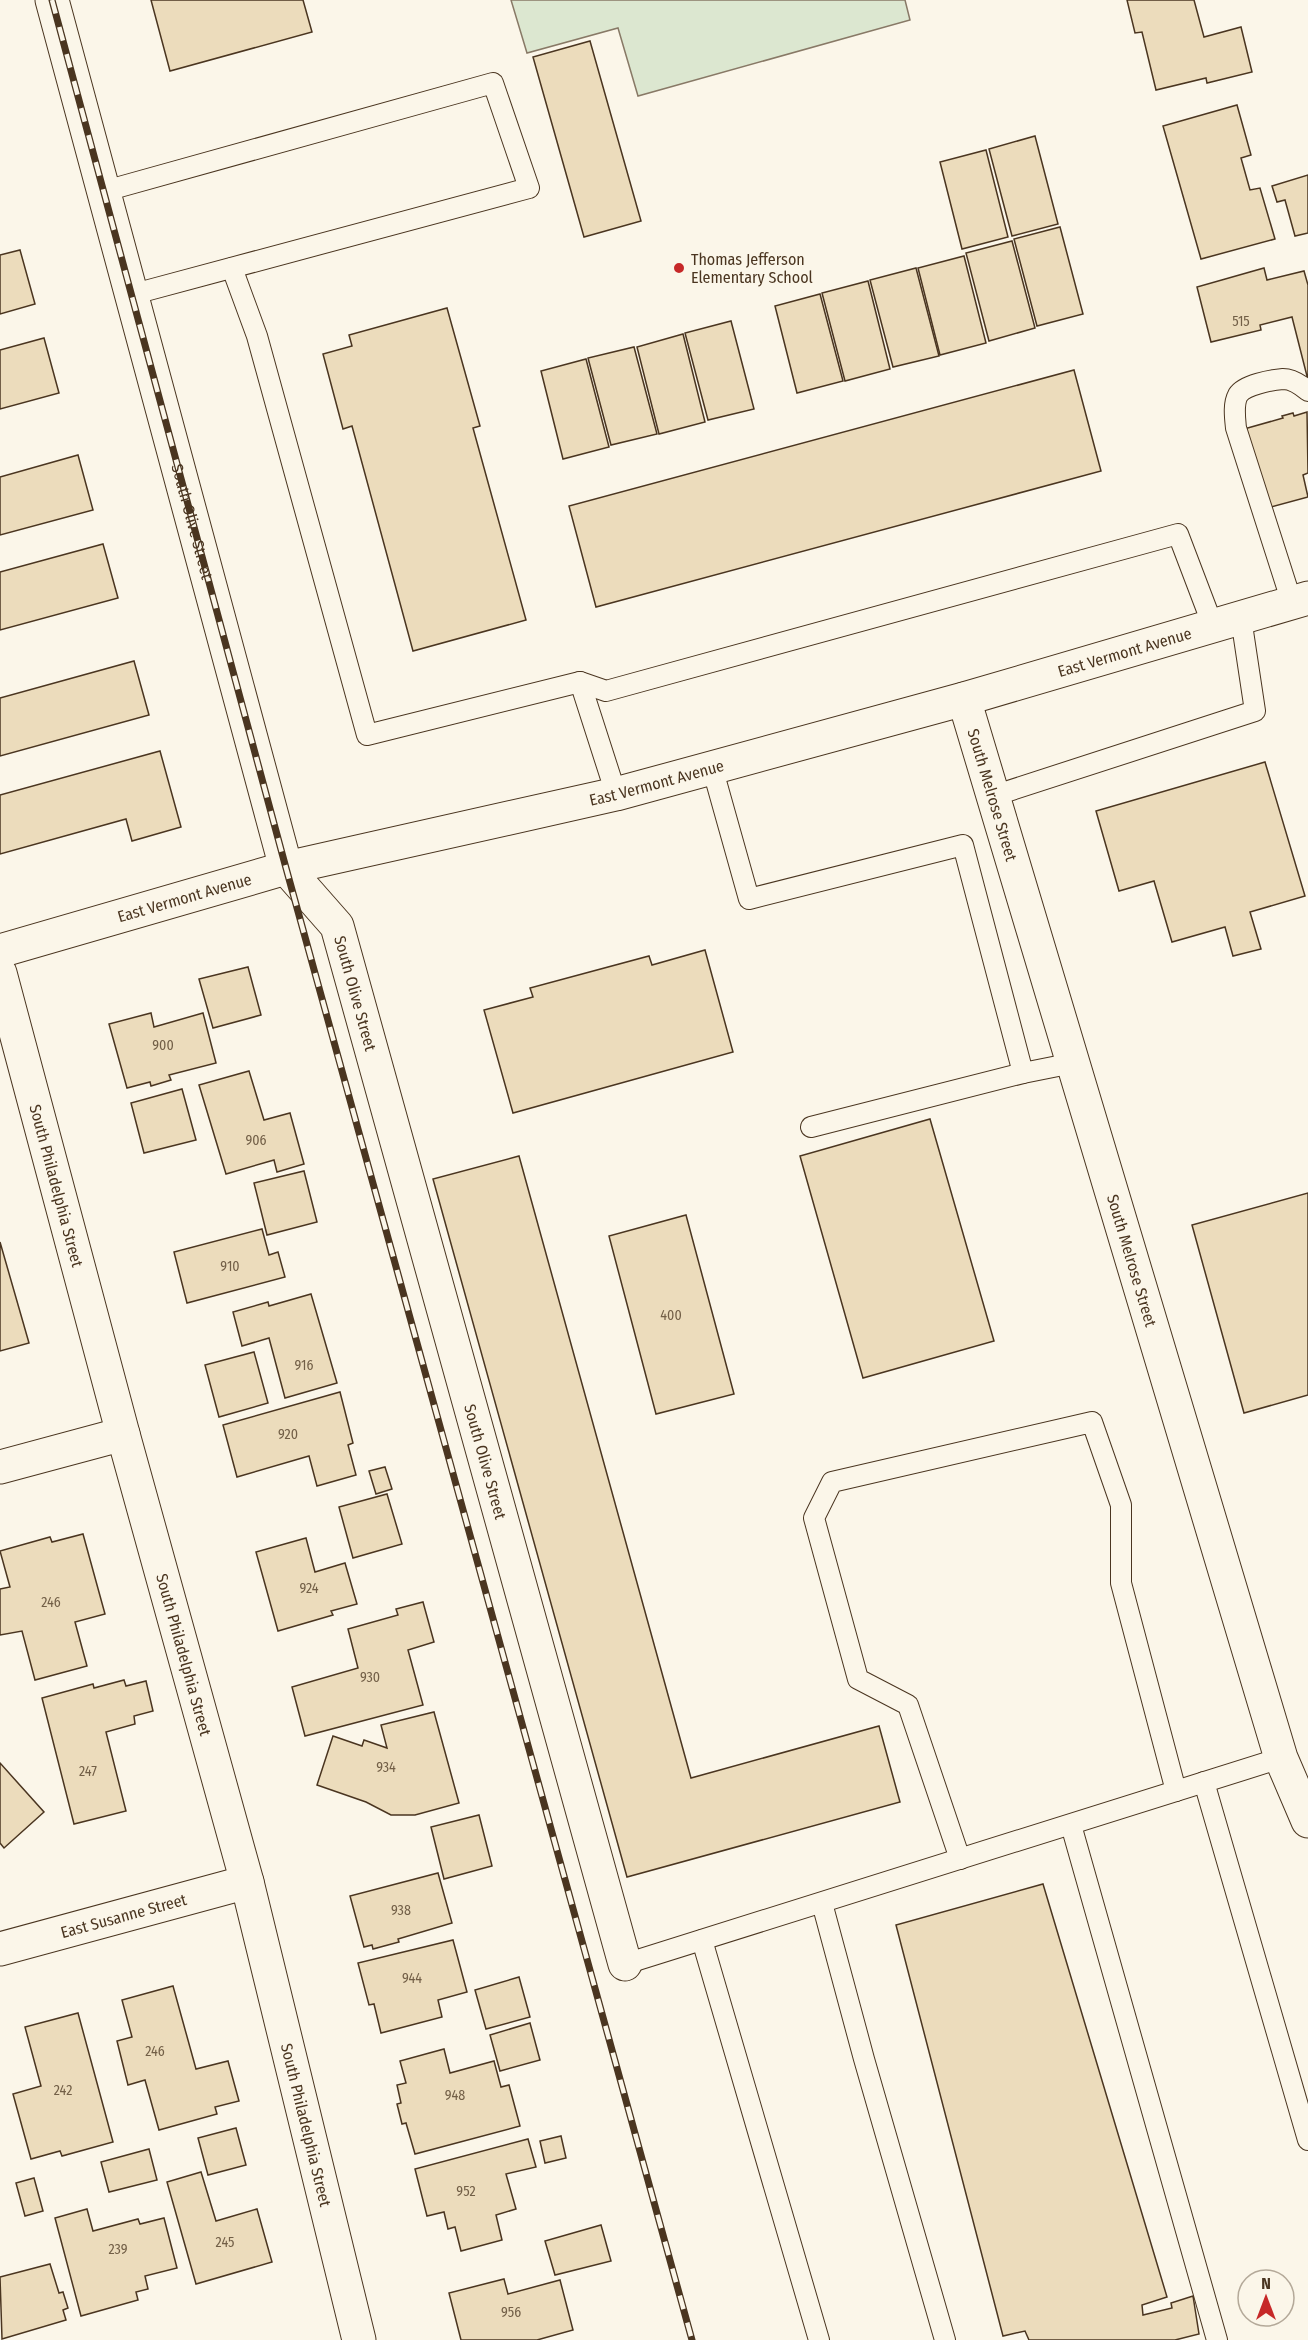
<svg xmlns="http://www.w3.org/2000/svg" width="1308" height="2340" font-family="'Fira Sans Condensed',sans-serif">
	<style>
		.green { fill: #dce7d0; stroke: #887966; stroke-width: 1.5 }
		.building { fill: #ecdcbc; stroke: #4a3520; stroke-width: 1.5 }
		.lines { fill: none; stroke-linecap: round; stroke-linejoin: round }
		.service-casing { stroke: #4a3520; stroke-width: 22 }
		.minor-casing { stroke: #4a3520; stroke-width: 35 }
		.tertiary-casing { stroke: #4a3520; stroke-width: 35 }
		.service { stroke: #fbf6e9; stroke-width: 20 }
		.minor { stroke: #fbf6e9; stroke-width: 33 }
		.tertiary { stroke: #fbf6e9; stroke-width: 33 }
		.rail-casing { stroke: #4a3520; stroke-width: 7 }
		.rail { stroke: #fbf6e9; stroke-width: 4.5; stroke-dasharray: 14; stroke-linecap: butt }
		.poi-dot { fill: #c62828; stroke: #fbf6e9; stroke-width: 2 }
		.labels { text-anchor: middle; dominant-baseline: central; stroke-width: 4.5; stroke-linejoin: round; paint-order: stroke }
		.number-label { font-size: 14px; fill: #725f47 }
		.poi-label { font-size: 16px; fill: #4a3520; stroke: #fbf6e9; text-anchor: start }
		.street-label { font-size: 16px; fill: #4a3520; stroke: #fbf6e9 }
	</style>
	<rect width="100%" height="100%" fill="#fbf6e9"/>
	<polygon class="green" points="511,0 905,0 910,20 638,96 618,28 527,53"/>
	<g class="building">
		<polygon points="151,0 303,0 312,32 170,71"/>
		<polygon points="1127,0 1194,0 1204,37 1241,27 1252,72 1207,83 1206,78 1156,90 1142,32 1135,33"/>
		<polygon points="590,41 641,221 584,237 533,57"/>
		<polygon points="1237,105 1251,155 1241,158 1250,190 1260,188 1275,239 1201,259 1163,126"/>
		<polygon points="1035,136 1058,224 1012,236 989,149"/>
		<polygon points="986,150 1008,237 962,249 940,162"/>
		<polygon points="1308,175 1308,233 1295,236 1285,200 1277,202 1272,186"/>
		<polygon points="1060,227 1083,314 1037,326 1014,239"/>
		<polygon points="1012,241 1035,328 989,341 966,253"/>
		<polygon points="20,250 35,304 0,314 0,255"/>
		<polygon points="964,256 986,343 940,355 918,268"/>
		<polygon points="916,268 939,356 893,367 870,280"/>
		<polygon points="1264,268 1267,280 1304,271 1308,285 1308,380 1292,317 1260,325 1261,330 1211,342 1197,287"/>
		<polygon points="868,281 890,369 845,381 822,293"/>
		<polygon points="820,294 843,381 797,393 775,306"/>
		<polygon points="447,308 480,426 473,428 526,620 413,651 352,426 343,429 323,354 352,346 349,335"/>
		<polygon points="731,321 754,409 708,420 685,333"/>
		<polygon points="683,334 705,422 659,434 637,347"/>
		<polygon points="44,338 59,393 0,409 0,350"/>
		<polygon points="634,347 657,434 611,445 588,358"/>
		<polygon points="586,359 609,447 563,459 541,371"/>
		<polygon points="1074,370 1101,471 596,607 569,506"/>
		<polygon points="1307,412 1308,473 1303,475 1308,497 1267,508 1244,429 1283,418 1282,416 1293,413 1294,416"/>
		<polygon points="78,455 93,510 0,535 0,477"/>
		<polygon points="103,544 118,598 0,630 0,572"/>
		<polygon points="134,661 149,715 0,756 0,698"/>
		<polygon points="160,751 181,827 132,841 126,819 0,854 0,795"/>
		<polygon points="1265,762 1305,896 1250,912 1261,949 1233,956 1225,927 1172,942 1154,881 1119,891 1096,811"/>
		<polygon points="705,950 733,1052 513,1113 484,1010 533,997 530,988 649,956 652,965"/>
		<polygon points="248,967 261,1015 213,1028 199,979"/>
		<polygon points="151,1013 154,1027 203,1013 216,1063 169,1075 171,1080 151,1086 150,1082 127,1088 109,1024"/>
		<polygon points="249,1071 264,1120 290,1113 304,1164 277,1172 274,1160 226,1174 199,1085"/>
		<polygon points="182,1089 196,1140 144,1153 131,1103"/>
		<polygon points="930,1119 994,1341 863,1378 800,1156"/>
		<polygon points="519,1156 691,1778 879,1726 900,1802 627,1877 433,1179"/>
		<polygon points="304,1171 317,1222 267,1235 254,1183"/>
		<polygon points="1308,1193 1308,1395 1244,1413 1192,1225"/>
		<polygon points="686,1215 734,1394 656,1414 609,1236"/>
		<polygon points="262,1229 269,1255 278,1252 285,1277 187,1303 174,1252"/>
		<polygon points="0,1242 29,1343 0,1351"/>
		<polygon points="311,1294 337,1383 285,1398 269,1338 242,1346 233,1312 268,1302 269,1306"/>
		<polygon points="254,1352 268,1403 219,1417 205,1365"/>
		<polygon points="340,1392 353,1443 348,1445 356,1475 317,1486 309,1456 237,1477 223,1425"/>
		<polygon points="385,1467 392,1489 376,1494 369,1471"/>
		<polygon points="387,1494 402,1544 353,1558 339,1507"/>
		<polygon points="83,1534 105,1614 75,1622 87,1666 35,1680 22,1631 0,1635 0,1589 10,1587 0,1551 50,1537 52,1542"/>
		<polygon points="306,1538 315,1572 345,1563 357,1604 331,1611 333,1615 278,1631 256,1552"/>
		<polygon points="423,1602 434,1642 408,1650 423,1705 305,1736 292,1687 358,1668 348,1629 398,1615 396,1609"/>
		<polygon points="124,1680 126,1686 146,1681 153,1711 134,1716 135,1724 106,1732 126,1811 74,1824 42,1698 93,1684 94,1688"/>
		<polygon points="434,1712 459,1803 415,1815 391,1815 366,1802 317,1785 333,1736 362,1746 364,1740 387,1748 381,1725"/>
		<polygon points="0,1763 44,1812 4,1848 0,1843"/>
		<polygon points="479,1815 492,1866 444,1879 431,1827"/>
		<polygon points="438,1873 452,1923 398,1939 399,1942 373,1949 372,1945 364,1947 350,1896"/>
		<polygon points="1043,1884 1167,2297 1142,2305 1143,2315 1172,2308 1171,2303 1193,2296 1199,2334 1175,2340 1029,2340 1025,2331 1003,2336 896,1925"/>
		<polygon points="453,1940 467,1992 438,2000 442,2017 381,2033 374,2004 369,2005 358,1963"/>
		<polygon points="519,1977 530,2017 486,2029 475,1990"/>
		<polygon points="173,1986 196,2069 228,2061 239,2101 215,2107 217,2114 159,2130 145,2080 128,2085 117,2041 132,2037 122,2000"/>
		<polygon points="78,2013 113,2142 62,2156 60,2151 31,2159 13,2094 41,2086 25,2027"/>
		<polygon points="530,2023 540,2060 500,2071 490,2035"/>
		<polygon points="444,2049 450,2073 494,2061 501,2087 509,2085 520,2126 415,2154 406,2123 402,2124 397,2104 401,2103 397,2085 406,2083 400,2061"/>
		<polygon points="236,2128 246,2165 208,2175 198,2138"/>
		<polygon points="561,2136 566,2158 545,2163 540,2141"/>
		<polygon points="528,2139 536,2167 506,2174 516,2209 496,2215 502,2240 461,2251 455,2227 448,2229 444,2212 427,2216 415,2169"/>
		<polygon points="149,2149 157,2180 109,2192 101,2162"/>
		<polygon points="201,2172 216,2221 257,2209 272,2262 196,2284 167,2182"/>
		<polygon points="34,2178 43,2211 25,2216 16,2183"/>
		<polygon points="87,2209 93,2231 138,2219 140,2224 164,2218 177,2268 145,2276 148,2289 136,2292 138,2300 81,2316 55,2218"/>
		<polygon points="601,2225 611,2261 555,2275 545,2241"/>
		<polygon points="50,2264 59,2293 63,2292 68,2308 63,2310 66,2320 2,2339 0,2277"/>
		<polygon points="504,2279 508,2294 560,2280 573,2330 537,2340 461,2340 449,2293"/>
	</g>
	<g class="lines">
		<defs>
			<g id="service">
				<polyline points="105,191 493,83 529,188 134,294"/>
				<polyline points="232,268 257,336 367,735 580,682 606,691 1178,534 1213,626"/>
				<path d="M1292,603L1236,428C1235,418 1233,404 1238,395C1244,385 1271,380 1283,379C1292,379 1301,385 1308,391"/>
				<polyline points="580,682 616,794"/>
				<polyline points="712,767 749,899 963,845 1023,1073 1073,1063"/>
				<polyline points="993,796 1255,711 1241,618"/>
				<polyline points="811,1127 1023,1073"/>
				<polyline points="1204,1782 1308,2140"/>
				<polyline points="1071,1825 1217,2340"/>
				<polyline points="960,1859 908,1705 858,1679 814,1518 832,1482 1092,1422 1121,1505 1121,1583 1176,1791"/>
				<polyline points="822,1903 864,2059 945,2340"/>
				<polyline points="702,1940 819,2340"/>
				<polyline points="625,1964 1281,1758"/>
			</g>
			<g id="minor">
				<path id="s1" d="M52,0L286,868L337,926L625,1964"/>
				<path id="s2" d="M964,699L1281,1758L1308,1821"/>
				<path id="s3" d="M0,973L123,1434L247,1882L359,2340"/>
				<polyline points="0,1467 123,1434"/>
				<path id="s4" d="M0,1949L247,1882"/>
			</g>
			<g id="tertiary">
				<path id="s5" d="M0,951L286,868L616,794L964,699L1308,598"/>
			</g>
		</defs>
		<use href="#service" class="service-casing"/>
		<use href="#minor" class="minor-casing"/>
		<use href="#tertiary" class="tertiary-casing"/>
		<use href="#service" class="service"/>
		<use href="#minor" class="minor"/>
		<use href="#tertiary" class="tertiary"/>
		<defs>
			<polyline id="rail" points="52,0 286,868 692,2340"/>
		</defs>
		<use href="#rail" class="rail-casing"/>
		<use href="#rail" class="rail"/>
	</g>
	<circle class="poi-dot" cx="679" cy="268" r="6"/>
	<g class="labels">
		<g class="number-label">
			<text x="1241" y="321">515</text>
			<text x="163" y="1045">900</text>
			<text x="256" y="1140">906</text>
			<text x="230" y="1266">910</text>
			<text x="671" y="1315">400</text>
			<text x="304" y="1365">916</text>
			<text x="288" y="1434">920</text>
			<text x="309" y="1588">924</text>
			<text x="51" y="1602">246</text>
			<text x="370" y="1677">930</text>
			<text x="386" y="1767">934</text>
			<text x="88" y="1771">247</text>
			<text x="401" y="1910">938</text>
			<text x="412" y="1978">944</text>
			<text x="155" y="2051">246</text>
			<text x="63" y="2090">242</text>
			<text x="455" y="2095">948</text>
			<text x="466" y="2191">952</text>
			<text x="225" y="2242">245</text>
			<text x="118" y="2249">239</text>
			<text x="511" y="2312">956</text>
		</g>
		<g class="poi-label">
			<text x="691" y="259">Thomas Jefferson<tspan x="691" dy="18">Elementary School</tspan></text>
		</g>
		<g class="street-label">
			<text stroke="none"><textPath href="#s1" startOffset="540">South Olive Street</textPath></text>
			<text stroke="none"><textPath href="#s5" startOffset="1164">East Vermont Avenue</textPath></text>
			<text stroke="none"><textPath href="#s5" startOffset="678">East Vermont Avenue</textPath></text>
			<text stroke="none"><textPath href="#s2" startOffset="100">South Melrose Street</textPath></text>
			<text stroke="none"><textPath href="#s5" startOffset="192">East Vermont Avenue</textPath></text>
			<text stroke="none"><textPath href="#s1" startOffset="1046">South Olive Street</textPath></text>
			<text stroke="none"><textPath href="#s3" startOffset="220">South Philadelphia Street</textPath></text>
			<text stroke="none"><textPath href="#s2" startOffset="586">South Melrose Street</textPath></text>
			<text stroke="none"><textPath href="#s1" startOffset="1532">South Olive Street</textPath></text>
			<text stroke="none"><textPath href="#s3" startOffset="706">South Philadelphia Street</textPath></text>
			<text stroke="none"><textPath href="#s4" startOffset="128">East Susanne Street</textPath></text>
			<text stroke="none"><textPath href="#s3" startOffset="1192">South Philadelphia Street</textPath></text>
		</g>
	</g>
	<g transform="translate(1266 2298)"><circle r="28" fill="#fbf6e9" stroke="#b4a999" stroke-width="1.5"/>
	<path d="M0-4.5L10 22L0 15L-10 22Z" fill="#c62828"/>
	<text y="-9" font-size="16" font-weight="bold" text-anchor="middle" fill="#4a3520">N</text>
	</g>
</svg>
